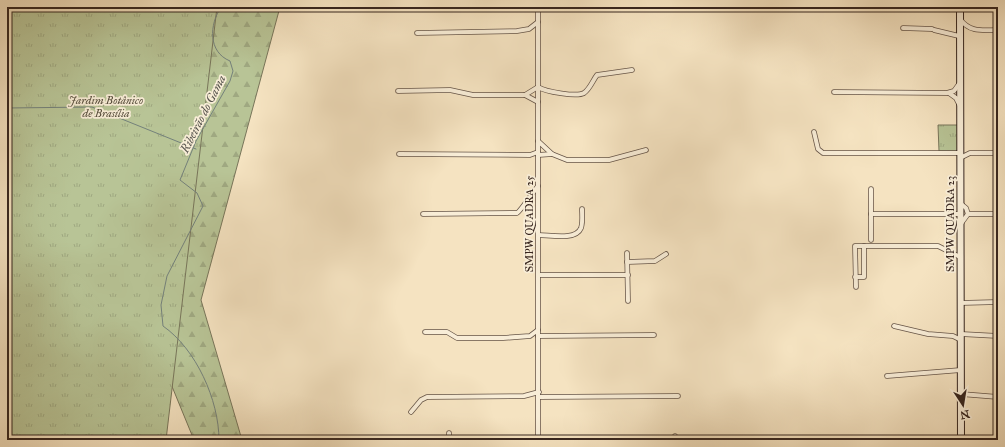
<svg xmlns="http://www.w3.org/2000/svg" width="1005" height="447" font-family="'IM FELL Great Primer',serif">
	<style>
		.forest { fill: url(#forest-firs); stroke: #78755a }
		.park { fill: url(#park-tufts); stroke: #78755a }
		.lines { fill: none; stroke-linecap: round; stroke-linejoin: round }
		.stream { stroke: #74817b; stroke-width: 1 }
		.street-casing { stroke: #665548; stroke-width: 5.5 }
		.secondary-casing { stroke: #37261f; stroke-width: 8 }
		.street { stroke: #f8edd7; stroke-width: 4 }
		.secondary { stroke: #f8edd7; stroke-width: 6 }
		.labels { text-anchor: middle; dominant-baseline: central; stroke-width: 3.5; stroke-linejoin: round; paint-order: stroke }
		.park-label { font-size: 11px; font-style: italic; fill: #574e3d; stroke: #f8edd7 }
		.street-label { font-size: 11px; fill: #37261f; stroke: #f8edd7 }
		.water-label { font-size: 12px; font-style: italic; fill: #56534d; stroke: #f8edd7 }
	</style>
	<defs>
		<pattern id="forest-firs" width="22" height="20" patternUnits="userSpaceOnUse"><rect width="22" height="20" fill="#b8c496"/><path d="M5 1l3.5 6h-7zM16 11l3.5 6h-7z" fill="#9fa881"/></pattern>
		<pattern id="park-tufts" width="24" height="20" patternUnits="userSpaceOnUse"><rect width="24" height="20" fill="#b8c496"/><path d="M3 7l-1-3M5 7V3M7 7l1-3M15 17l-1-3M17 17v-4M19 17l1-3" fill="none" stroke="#9fa881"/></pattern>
	</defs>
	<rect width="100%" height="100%" fill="#f5e3c1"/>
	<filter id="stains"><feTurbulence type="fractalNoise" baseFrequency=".005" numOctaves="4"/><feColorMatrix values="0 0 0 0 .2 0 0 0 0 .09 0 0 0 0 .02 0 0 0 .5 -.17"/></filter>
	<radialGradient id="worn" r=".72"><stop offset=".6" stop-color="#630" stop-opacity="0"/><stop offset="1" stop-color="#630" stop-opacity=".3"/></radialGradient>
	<polygon class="forest" points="203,7 280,7 201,300 242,440 194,440 148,328"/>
	<g class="park">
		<polygon points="7,7 217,7 166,440 7,440"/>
		<polygon points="938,125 959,125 958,151 939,151"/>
	</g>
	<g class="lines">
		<g class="stream">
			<polyline points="7,108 92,107 196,149"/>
			<path d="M219,440C219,400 196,349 163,326L161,305L167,276L203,206L197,193L180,180L196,141L230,81L233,71L230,61C208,52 209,25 221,7"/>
		</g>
		<defs>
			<g id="street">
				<polyline points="538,7 538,440"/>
				<path d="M960,19C970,33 983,30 998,30"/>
				<polyline points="903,28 932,29"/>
				<polyline points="934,30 959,36"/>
				<polyline points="417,33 517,31 529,29 538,22"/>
				<path d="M398,91L450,90L473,95H525L538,87C546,92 577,97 584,93C590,89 593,80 597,75L632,70"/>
				<polyline points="834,92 947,93 954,91 959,84"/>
				<polyline points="949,93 956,98 959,104"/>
				<polyline points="525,95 538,102"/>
				<polyline points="814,132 818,149 823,153 960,153"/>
				<polyline points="538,141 552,154 567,160 609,160 646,150"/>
				<polyline points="399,154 530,155 538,152"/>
				<polyline points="538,155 552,154"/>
				<polyline points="960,158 970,153 998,153"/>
				<polyline points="871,189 871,240"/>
				<path d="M423,214L517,213C520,212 534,191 538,186"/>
				<polyline points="871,214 960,214"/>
				<polyline points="968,214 998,214"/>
				<polyline points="960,225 968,214 966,208 960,203"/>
				<path d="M539,235C549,235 576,241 581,228C583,222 582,215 582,209"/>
				<polyline points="627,253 628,301"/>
				<polyline points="627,262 655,261 666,254"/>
				<polyline points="539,275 628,275"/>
				<polyline points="855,277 864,277 864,246"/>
				<polyline points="856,287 855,246 938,246 960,257"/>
				<polyline points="960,303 998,302"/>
				<polyline points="894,326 928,334 953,336 961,340"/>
				<polyline points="425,332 447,332 457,338 503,338 530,336 538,330"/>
				<polyline points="961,334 998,336"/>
				<polyline points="538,336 654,335"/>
				<polyline points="887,376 961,370"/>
				<polyline points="961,394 998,397"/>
				<polyline points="539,397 678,396"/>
				<polyline points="411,412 421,400 427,397 524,396 539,392"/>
				<polyline points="449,433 449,440"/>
				<polyline points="675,440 675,436"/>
			</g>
			<polyline id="secondary" points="960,7 961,440"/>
		</defs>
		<use href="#street" class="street-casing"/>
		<use href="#secondary" class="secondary-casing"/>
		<use href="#street" class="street"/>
		<use href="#secondary" class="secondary"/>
	</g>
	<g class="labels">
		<g class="park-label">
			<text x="106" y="100">Jardim Botânico<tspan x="106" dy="13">de Brasília</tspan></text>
		</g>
		<g class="street-label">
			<text transform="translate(529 224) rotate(-90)">SMPW QUADRA 25</text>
			<text transform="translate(950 224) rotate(-90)">SMPW QUADRA 23</text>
		</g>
		<g class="water-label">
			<text transform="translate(203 114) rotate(-63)">Ribeirão do Gama</text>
		</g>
	</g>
	<rect width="1005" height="447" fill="none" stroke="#f5e3c1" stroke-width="24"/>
	<rect x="8" y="8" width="989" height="431" fill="none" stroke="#37261f" stroke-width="2"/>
	<rect x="12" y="12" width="981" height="423" fill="none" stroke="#37261f"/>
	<g transform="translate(963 405) rotate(168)" stroke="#f8edd7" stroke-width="3" paint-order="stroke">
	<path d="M0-3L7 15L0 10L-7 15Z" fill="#37261f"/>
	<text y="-6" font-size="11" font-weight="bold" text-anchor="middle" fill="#37261f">N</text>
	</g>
	<rect width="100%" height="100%" filter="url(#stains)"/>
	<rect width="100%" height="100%" fill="url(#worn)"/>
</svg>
